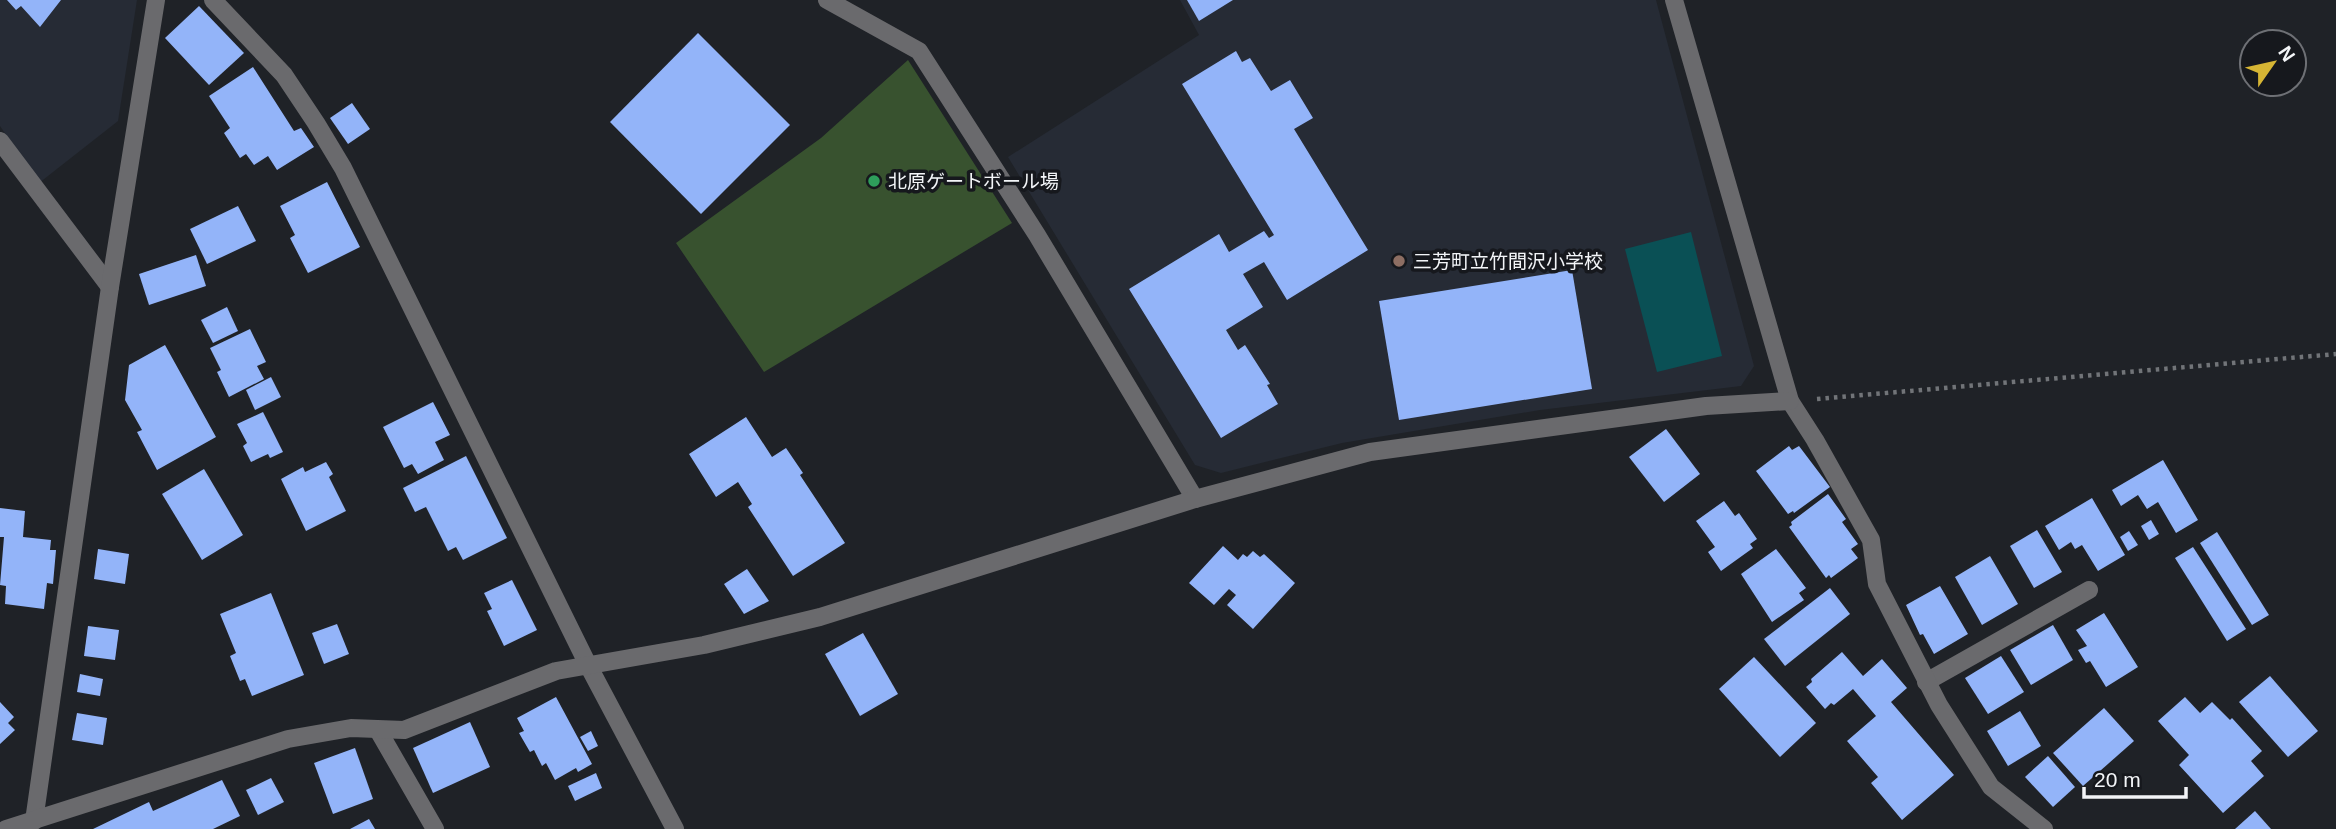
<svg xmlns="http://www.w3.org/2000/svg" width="2336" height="829" font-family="Arial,'Noto Sans JP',sans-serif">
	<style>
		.built { fill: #262b35 }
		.green { fill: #38522f }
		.water { fill: #0a5055 }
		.building { fill: #93b4f9 }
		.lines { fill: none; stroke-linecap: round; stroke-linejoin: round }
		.path { stroke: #717478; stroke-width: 4.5; stroke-dasharray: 3.5 5; stroke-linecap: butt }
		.service { stroke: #6a6a6d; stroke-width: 18 }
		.minor { stroke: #6a6a6d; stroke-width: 18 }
		.leisure-dot { fill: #2e9e5b; stroke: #16181d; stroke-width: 2.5 }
		.education-dot { fill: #8d6e63; stroke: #16181d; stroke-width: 2.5 }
		.labels { text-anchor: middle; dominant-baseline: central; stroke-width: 7; stroke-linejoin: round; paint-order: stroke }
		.poi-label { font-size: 19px; fill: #f3f5f8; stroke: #16181d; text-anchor: start }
	</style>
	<rect width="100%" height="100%" fill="#1f2227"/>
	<g class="built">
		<polygon points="0,0 137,0 118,121 39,183 0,126"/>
		<polygon points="1180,0 1656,0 1754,366 1741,386 1540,410 1342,443 1221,473 1195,465 1008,157 1199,35"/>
	</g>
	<polygon class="green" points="908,60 1012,223 764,372 676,243 821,138"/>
	<polygon class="water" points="1691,232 1722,356 1657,372 1625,249"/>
	<g class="building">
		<polygon points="7,0 61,0 40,27 21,6 16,10"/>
		<polygon points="1187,0 1233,0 1199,21"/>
		<polygon points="199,6 244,53 209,85 165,38"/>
		<polygon points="698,33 790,125 701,214 610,122"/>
		<polygon points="1236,51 1242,62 1250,58 1271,91 1290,80 1313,118 1294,129 1368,250 1287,300 1264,262 1243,274 1263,307 1226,330 1238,350 1245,345 1270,384 1267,385 1278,404 1221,438 1129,289 1219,234 1229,252 1264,231 1269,238 1274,235 1182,84"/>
		<polygon points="253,67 294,131 301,128 314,147 277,170 268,156 254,165 246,154 240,158 224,133 230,128 209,96"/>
		<polygon points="352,103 370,129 348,144 330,118"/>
		<polygon points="327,182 360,247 308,273 290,238 295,235 280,206"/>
		<polygon points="238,206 256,241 207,264 190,229"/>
		<polygon points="196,255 206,286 149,305 139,274"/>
		<polygon points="1572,270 1592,389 1399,420 1379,301"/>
		<polygon points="227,307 238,331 213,343 201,320"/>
		<polygon points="250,329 266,362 257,366 264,379 229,397 217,372 221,370 210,348"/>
		<polygon points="165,345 216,437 157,470 137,432 142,430 125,400 129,365"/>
		<polygon points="271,377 281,397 255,410 246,390"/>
		<polygon points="433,402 450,435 435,442 444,460 418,474 412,464 404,468 383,427"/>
		<polygon points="263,412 283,452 270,458 268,454 251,462 243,446 247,443 237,424"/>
		<polygon points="746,417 772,457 786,448 803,473 800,475 845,543 793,576 748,507 752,504 738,482 716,497 689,454"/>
		<polygon points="1666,429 1700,474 1664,502 1629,457"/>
		<polygon points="1789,446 1792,450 1799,446 1830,487 1794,513 1793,511 1788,514 1756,471"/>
		<polygon points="466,456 507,538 463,560 456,547 448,551 426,507 415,512 403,488"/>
		<polygon points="2163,460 2198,520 2176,533 2158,502 2147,509 2138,495 2121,506 2112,490"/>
		<polygon points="326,462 333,474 329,477 346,511 306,531 281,479 303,467 305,472"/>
		<polygon points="204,469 243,535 202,560 162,494"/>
		<polygon points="1828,494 1846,519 1842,522 1858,544 1851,549 1858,558 1831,578 1829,575 1826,578 1789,527 1792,525 1791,522"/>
		<polygon points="2092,498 2125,555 2098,571 2082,545 2075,549 2071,542 2059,550 2045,526"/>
		<polygon points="1724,501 1735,516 1739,513 1757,539 1750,544 1753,548 1721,571 1708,552 1715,547 1696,521"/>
		<polygon points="0,508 25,511 23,537 51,540 50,550 56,550 53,584 47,583 44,609 5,604 6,586 0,585 4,537 0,537"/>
		<polygon points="2151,520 2159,534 2149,540 2141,526"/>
		<polygon points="2037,530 2062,572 2034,588 2010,546"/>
		<polygon points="2129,531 2138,545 2128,551 2120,537"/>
		<polygon points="2217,532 2269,615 2252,625 2200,543"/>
		<polygon points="1223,546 1238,560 1243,554 1247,557 1253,551 1260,557 1264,554 1295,583 1253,629 1227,605 1236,595 1229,589 1214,605 1189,583"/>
		<polygon points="2193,547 2246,629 2227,641 2175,558"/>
		<polygon points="98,549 129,554 125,584 94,579"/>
		<polygon points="1776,549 1806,588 1799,593 1804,600 1772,622 1741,574"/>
		<polygon points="1990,556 2018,604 1982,625 1955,577"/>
		<polygon points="747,569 769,601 744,614 724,584"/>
		<polygon points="512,580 537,630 504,646 487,611 492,609 484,593"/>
		<polygon points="1940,586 1968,634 1934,654 1923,634 1920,635 1906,605"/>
		<polygon points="1830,588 1850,614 1785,666 1764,639"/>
		<polygon points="271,593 304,675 252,696 245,679 240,681 230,656 236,653 220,614"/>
		<polygon points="2104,613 2138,667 2106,687 2090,661 2086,663 2078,650 2087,646 2076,630"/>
		<polygon points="337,624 349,654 324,664 312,633"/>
		<polygon points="2053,625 2073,660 2031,685 2010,650"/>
		<polygon points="88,626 119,630 115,660 84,656"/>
		<polygon points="863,633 898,694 860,716 825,654"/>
		<polygon points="1842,652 1863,676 1882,659 1907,688 1891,702 1954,775 1902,820 1871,783 1878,777 1847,741 1876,716 1853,689 1834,705 1831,703 1825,709 1806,687 1812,682 1811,679"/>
		<polygon points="2001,656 2024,692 1988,714 1965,678"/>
		<polygon points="1754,657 1816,723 1780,757 1719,689"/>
		<polygon points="80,674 103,679 100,696 77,692"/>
		<polygon points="2270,676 2318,731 2288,757 2239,702"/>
		<polygon points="556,697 592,764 578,772 576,768 555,780 546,763 542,766 534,750 530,752 519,733 524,731 517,718"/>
		<polygon points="2185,697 2200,713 2212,702 2230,720 2232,718 2262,751 2251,761 2264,776 2223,813 2179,765 2189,755 2158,721"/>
		<polygon points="0,702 14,717 8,723 15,730 0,744"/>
		<polygon points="2104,708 2134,741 2083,786 2053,753"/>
		<polygon points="2020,711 2041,746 2008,766 1987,731"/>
		<polygon points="77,713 107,718 103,745 72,740"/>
		<polygon points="470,722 490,767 433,793 413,748"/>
		<polygon points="591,731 598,746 588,751 580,737"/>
		<polygon points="355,748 373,799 333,814 314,763"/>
		<polygon points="2048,756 2075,787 2053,807 2025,777"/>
		<polygon points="596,773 602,788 575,801 568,786"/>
		<polygon points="271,778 284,802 258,815 246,790"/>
		<polygon points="222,780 240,816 213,829 93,829 149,802 153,811"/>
		<polygon points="2255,811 2271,829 2235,829"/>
		<polygon points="369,819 375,829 350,829"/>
	</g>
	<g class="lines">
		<polyline class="path" points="1817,399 2336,354"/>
		<polyline class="service" points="1926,682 2089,590"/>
		<g class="minor">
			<polyline points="213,0 284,75 316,123 343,168 588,665 675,829"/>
			<polyline points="827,0 919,51 1037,235 1195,499"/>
			<polyline points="1674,0 1790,401 1815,440 1871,540 1877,584 1939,705 1991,787 2044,829"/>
			<polyline points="0,141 110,287"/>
			<polyline points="378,730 435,829"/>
			<polyline points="34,821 110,287 156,0"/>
			<polyline points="6,829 288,739 351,728 404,730 556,671 704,645 820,617 1195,499 1370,452 1706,406 1790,401"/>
		</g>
	</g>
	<circle class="leisure-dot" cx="874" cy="181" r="7"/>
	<circle class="education-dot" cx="1399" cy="261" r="7"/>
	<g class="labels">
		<g class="poi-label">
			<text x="888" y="181">北原ゲートボール場</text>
			<text x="1413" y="261">三芳町立竹間沢小学校</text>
		</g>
	</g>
	<g transform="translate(2273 63) rotate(56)"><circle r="33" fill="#16181d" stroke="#6e7075" stroke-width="2"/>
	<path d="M0-5L12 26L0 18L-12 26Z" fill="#d6b534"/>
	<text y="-10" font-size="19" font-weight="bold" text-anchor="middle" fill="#f3f5f8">N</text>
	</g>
	<path d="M2084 787v10h102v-10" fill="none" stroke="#f3f5f8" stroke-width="3.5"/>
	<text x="2094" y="787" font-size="21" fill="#f3f5f8" stroke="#16181d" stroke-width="5" paint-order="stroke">20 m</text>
</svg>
